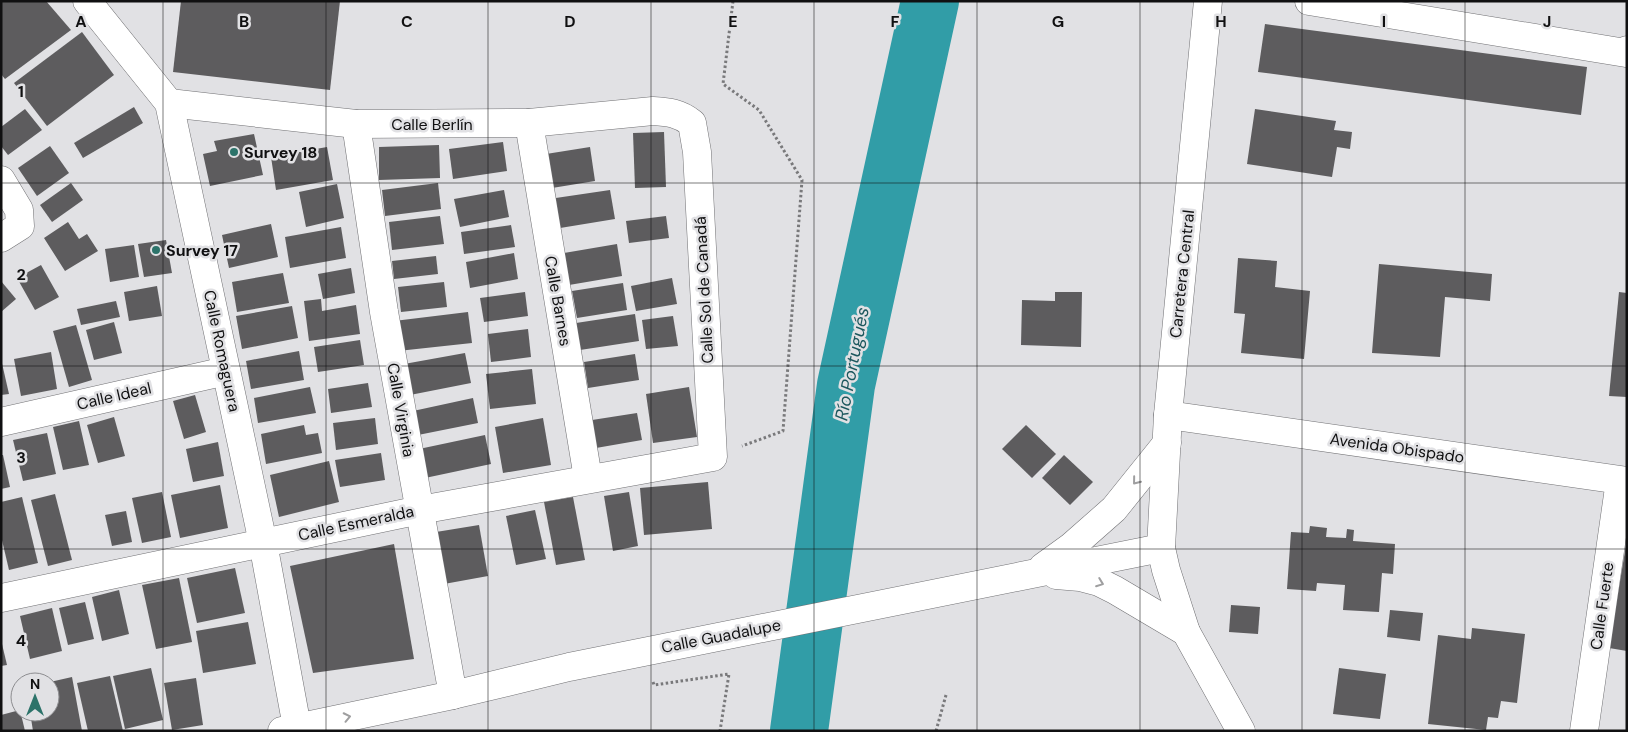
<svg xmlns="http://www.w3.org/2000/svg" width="1628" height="732" font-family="'DM Sans',sans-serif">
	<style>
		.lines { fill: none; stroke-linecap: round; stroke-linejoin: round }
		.river { stroke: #319da7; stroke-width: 58 }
		.building { fill: #5d5c5e }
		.minor-casing { stroke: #717174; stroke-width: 29 }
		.tertiary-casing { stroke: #717174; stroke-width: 29 }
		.path { stroke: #79797b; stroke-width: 3; stroke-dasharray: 2.5 2.5; stroke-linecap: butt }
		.minor { stroke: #fff; stroke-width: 28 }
		.tertiary { stroke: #fff; stroke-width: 28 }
		.oneway { stroke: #9f9fa0 }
		.grid { fill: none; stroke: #101011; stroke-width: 1; stroke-opacity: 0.55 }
		.poi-dot { fill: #2c736a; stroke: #e1e1e4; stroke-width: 2 }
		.labels { text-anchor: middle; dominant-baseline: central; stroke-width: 5; stroke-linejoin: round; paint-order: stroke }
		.street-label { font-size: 16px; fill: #101011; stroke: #e1e1e4 }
		.poi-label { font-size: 16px; font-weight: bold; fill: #101011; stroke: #e1e1e4; text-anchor: start }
		.water-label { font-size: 18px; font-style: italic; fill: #1d585e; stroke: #e1e1e4 }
		.grid-label { font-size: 16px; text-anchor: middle; font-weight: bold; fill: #101011; stroke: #e1e1e4; stroke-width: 5; stroke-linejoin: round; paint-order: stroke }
	</style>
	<rect width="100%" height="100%" fill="#e1e1e4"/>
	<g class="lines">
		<polyline class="river" points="799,731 846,385 930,1"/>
	</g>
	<g class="building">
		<polygon points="1,1 46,1 71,30 5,79 1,74"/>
		<polygon points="181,1 340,1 330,90 173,72"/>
		<polygon points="1265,24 1587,67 1581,115 1258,72"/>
		<polygon points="82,32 114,75 47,126 14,83"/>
		<polygon points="134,107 143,123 83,158 74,143"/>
		<polygon points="25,109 42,130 8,155 1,146 1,127"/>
		<polygon points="1255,109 1336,121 1334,130 1352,132 1350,149 1337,147 1332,177 1247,164"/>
		<polygon points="664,132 666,187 635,188 633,133"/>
		<polygon points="254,134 263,175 210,186 203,154 217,151 214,141"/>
		<polygon points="503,142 507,171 453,179 449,149"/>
		<polygon points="439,145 440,178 379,180 379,147"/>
		<polygon points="50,146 69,173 37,196 18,168"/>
		<polygon points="327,147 333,180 276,190 271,157"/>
		<polygon points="590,147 595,181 552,188 546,154"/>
		<polygon points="71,183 83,200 52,222 40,205"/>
		<polygon points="438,183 441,209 385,216 382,190"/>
		<polygon points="337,184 344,218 306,227 299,192"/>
		<polygon points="504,190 509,217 460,227 454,199"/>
		<polygon points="610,190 615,219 554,229 549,199"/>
		<polygon points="440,216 444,244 392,250 389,222"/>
		<polygon points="666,216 669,238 629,243 626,221"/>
		<polygon points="68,222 79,239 87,234 98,251 65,271 44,238"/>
		<polygon points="271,224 278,257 229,268 222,235"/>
		<polygon points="511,225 515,247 464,254 461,232"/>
		<polygon points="341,227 346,258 290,268 285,237"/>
		<polygon points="166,240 172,273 144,277 138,244"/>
		<polygon points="617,244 622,276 569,285 564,253"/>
		<polygon points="134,245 139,277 110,282 105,249"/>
		<polygon points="514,253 518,279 470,288 466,262"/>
		<polygon points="436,256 438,274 394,279 392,261"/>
		<polygon points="1238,258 1277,261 1275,287 1310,291 1304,359 1241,353 1245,314 1234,313"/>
		<polygon points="1379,264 1492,274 1490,301 1445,297 1440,357 1372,353"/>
		<polygon points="41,265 59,297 35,310 17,278"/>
		<polygon points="351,268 355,293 323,299 318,274"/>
		<polygon points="283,273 289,303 237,312 232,282"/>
		<polygon points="672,278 677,304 636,311 631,286"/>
		<polygon points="1,281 16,299 1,312"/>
		<polygon points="444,282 447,307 401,312 398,287"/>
		<polygon points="623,283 627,310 577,318 572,291"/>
		<polygon points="157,286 162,316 129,321 124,292"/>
		<polygon points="525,292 528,316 484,322 480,298"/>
		<polygon points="1055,292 1082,292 1081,347 1021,345 1022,300 1055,301"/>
		<polygon points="1619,292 1627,293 1627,397 1609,396"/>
		<polygon points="321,299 322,311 356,305 360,334 309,341 304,301"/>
		<polygon points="116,301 120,317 81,325 77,309"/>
		<polygon points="292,306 298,338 242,349 236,316"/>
		<polygon points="468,312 472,343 398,351 394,321"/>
		<polygon points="635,314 639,341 580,350 576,323"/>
		<polygon points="673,316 678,346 646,349 642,320"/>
		<polygon points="114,322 122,353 94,360 86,330"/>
		<polygon points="76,325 92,380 69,387 53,331"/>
		<polygon points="528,329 531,357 491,362 488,334"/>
		<polygon points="360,340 364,365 318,372 314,347"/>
		<polygon points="299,351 304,380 251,389 246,361"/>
		<polygon points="51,352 57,389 21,396 14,359"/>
		<polygon points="465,353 471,383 410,395 404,364"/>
		<polygon points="635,354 639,380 588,388 584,362"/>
		<polygon points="1,359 9,394 1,395"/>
		<polygon points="532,369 536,404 490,409 486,374"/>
		<polygon points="368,383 372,407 331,413 328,389"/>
		<polygon points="310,387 316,413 258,423 254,398"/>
		<polygon points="689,387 697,437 653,443 646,394"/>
		<polygon points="195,395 206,432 184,439 173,401"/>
		<polygon points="473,398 478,423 418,435 413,411"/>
		<polygon points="637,413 642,440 596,448 592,420"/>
		<polygon points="114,417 125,456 98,463 87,425"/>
		<polygon points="375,418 378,444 336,450 333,423"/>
		<polygon points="543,418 551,465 503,473 495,427"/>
		<polygon points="79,421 89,465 63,470 53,427"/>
		<polygon points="304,425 306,435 318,433 322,453 266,464 261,434"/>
		<polygon points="1026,425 1056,454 1032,478 1002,449"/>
		<polygon points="47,433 56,474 23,481 13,440"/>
		<polygon points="485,435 491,464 425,478 419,449"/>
		<polygon points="218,442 224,476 193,482 186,449"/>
		<polygon points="381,453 385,480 340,487 335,460"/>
		<polygon points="1,455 3,455 10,487 1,489"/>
		<polygon points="1064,455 1093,482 1070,505 1042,478"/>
		<polygon points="329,461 339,502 279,517 270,475"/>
		<polygon points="708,482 712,529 644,535 640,488"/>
		<polygon points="220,485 228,528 180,538 171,495"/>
		<polygon points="162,492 171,537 142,543 132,498"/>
		<polygon points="629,492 638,546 613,551 604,496"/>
		<polygon points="55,494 72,560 48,566 31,500"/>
		<polygon points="22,497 38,563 9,570 1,536 1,502"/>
		<polygon points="573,497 585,560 556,565 544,502"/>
		<polygon points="535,510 546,559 516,565 506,516"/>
		<polygon points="126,511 132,542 112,546 105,515"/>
		<polygon points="479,525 488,576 444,584 436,532"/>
		<polygon points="1310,526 1327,528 1326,537 1346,538 1347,529 1354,530 1353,541 1395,544 1393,574 1382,573 1379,612 1343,610 1345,585 1317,583 1316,591 1287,589 1291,532 1309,533"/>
		<polygon points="394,544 414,659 313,673 290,566"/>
		<polygon points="1626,545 1627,545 1627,651 1609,648"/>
		<polygon points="235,568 245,613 197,623 187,578"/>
		<polygon points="179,578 192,642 156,649 142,585"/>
		<polygon points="119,590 129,634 102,641 92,597"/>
		<polygon points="85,602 94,639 68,645 59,608"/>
		<polygon points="1231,605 1260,607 1258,634 1229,632"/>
		<polygon points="52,608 62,651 30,659 20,616"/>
		<polygon points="1390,610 1423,613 1420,641 1387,637"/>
		<polygon points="248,622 256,664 203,673 196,631"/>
		<polygon points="1472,628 1525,634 1517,703 1501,701 1498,718 1488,717 1486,730 1428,724 1438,635 1471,639"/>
		<polygon points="2,644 7,665 1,666 1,645"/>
		<polygon points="151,668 163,720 125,729 113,676"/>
		<polygon points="1339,668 1386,674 1380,719 1333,714"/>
		<polygon points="110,676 123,731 88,731 77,683"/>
		<polygon points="72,677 82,731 33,731 30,712 50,712 50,682"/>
		<polygon points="196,678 203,725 172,730 164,683"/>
		<polygon points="20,710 25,731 1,731 1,715"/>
	</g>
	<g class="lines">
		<defs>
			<g id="minor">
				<polyline points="87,1 169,103 263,543 297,727"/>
				<polyline points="1309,1 1626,53 1627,50"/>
				<polyline points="529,123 588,478"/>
				<polyline points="356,124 384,312 453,695"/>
				<polyline points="1,180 19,210 20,226 1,238"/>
				<polyline points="1168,415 1627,481"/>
				<polyline points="1,422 226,371"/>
				<polyline points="1161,548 1166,570 1186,632 1241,731"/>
				<path d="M1,598L420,510L713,457L697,152L692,123C679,113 669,112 653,111L529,123L356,124L169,103"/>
				<polyline points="1584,731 1620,481"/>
			</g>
			<g id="tertiary">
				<polyline points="1043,567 1072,546 1114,509 1167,443"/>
				<polyline points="1056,575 1080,577 1099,582 1115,590 1186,632"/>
				<polyline points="282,731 453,695 569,667 1161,548 1168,415 1208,1"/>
			</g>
		</defs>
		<use href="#minor" class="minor-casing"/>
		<use href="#tertiary" class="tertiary-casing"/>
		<g class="path">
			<polyline points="733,1 723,84 759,110 802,180 783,431 742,446"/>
			<polyline points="653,682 654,685 729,674 720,731"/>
			<polyline points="936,731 946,695"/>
		</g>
		<use href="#minor" class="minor"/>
		<use href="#tertiary" class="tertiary"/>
	</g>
	<defs><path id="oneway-chevron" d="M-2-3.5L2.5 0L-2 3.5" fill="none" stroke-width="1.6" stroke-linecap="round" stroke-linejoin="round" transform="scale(1.25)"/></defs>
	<g class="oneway">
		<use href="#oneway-chevron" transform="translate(1136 481) rotate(129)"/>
		<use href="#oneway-chevron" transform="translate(1100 583) rotate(21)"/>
		<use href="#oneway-chevron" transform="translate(347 717) rotate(-12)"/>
	</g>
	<path class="grid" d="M163,1V731M326,1V731M488,1V731M651,1V731M814,1V731M977,1V731M1140,1V731M1302,1V731M1465,1V731M1,183H1627M1,366H1627M1,549H1627"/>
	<g class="poi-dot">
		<circle cx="234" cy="152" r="5"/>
		<circle cx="156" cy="250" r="5"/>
	</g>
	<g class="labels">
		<g class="street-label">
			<text x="432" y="124">Calle Berlín</text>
			<text transform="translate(1182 274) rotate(-84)">Carretera Central</text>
			<text transform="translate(704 290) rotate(-93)">Calle Sol de Canadá</text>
			<text transform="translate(558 301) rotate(80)">Calle Barnes</text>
			<text transform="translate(222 351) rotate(78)">Calle Romaguera</text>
			<text transform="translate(114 396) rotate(-13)">Calle Ideal</text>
			<text transform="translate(401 410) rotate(80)">Calle Virginia</text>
			<text transform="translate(1397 448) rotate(8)">Avenida Obispado</text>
			<text transform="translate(356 523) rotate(-12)">Calle Esmeralda</text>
			<text transform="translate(1602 606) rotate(-82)">Calle Fuerte</text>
			<text transform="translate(721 636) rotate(-11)">Calle Guadalupe</text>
		</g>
		<g class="poi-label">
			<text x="244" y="152">Survey 18</text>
			<text x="166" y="250">Survey 17</text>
		</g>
		<g class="water-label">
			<text transform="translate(852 364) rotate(-79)">Río Portugués</text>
		</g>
	</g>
	<g class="grid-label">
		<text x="81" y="27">A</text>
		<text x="244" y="27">B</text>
		<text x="407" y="27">C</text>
		<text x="570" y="27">D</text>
		<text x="733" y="27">E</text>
		<text x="895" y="27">F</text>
		<text x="1058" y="27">G</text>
		<text x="1221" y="27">H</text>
		<text x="1384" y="27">I</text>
		<text x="1547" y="27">J</text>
		<text x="21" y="97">1</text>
		<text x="21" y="280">2</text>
		<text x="21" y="463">3</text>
		<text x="21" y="646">4</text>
	</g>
	<rect width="1628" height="732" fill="none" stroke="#101011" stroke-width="5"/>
	<g transform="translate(35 697)"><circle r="24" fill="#e1e1e4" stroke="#8d8d90"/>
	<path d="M0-4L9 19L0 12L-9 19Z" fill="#2c736a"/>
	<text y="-8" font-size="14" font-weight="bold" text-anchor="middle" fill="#101011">N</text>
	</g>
</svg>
